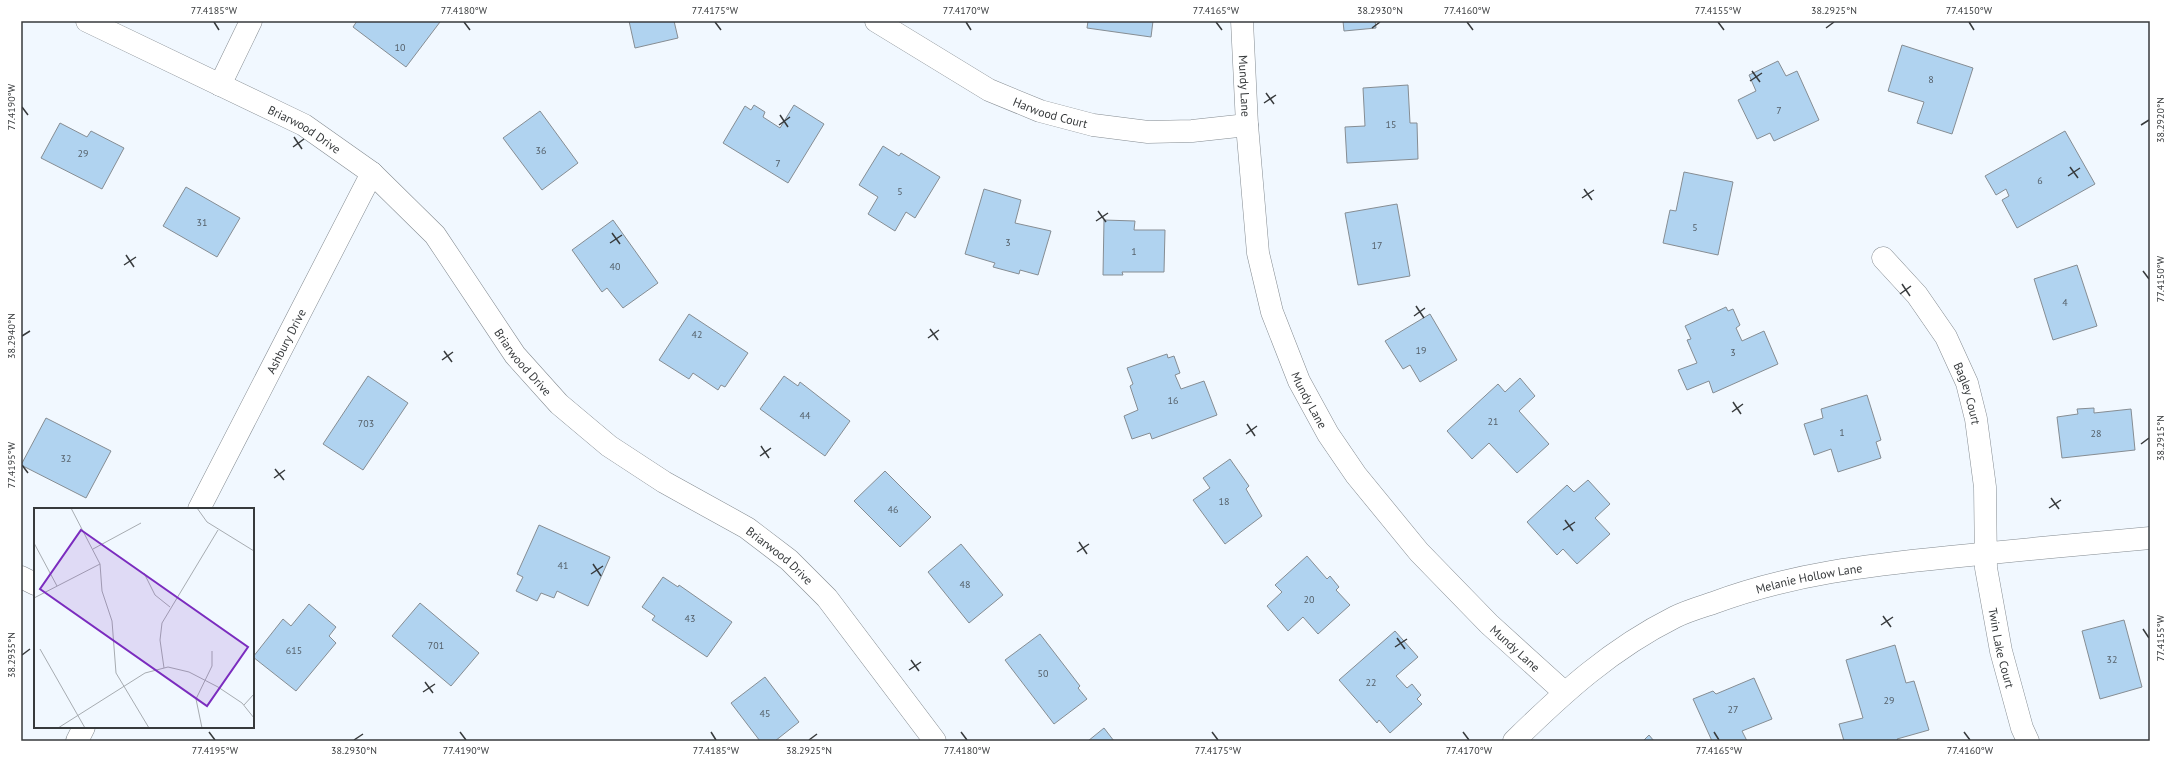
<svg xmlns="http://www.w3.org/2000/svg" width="2171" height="762" font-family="'PT Sans',sans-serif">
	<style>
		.building { fill: #b0d3f0; stroke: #868d93 }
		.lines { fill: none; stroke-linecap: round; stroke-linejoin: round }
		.minor-casing { stroke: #848b91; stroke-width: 23 }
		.minor { stroke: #fff; stroke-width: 22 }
		.ticks { fill: none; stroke: #373a3c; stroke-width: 1.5 }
		.labels { text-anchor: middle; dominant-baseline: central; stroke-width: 3.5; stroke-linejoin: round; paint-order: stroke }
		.number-label { font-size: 10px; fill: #556069 }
		.street-label { font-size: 12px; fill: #373a3c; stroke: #fff }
		.inset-road { fill: none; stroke: #a7acb1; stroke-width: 1 }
		.view { fill: #7b2cbf; fill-opacity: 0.15; stroke: #7b2cbf; stroke-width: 2 }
		.inset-edge { fill: none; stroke: #373a3c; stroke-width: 2 }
		.neatline { fill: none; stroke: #373a3c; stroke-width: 1.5 }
		.ticks-label { font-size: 10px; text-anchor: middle; fill: #373a3c }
	</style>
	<rect width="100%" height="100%" fill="#f1f8ff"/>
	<g class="building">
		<polygon points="357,21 439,21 440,22 406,67 353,27"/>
		<polygon points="629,21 674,21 678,38 635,48"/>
		<polygon points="1088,21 1153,21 1151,37 1087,28"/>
		<polygon points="1343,21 1375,21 1376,28 1344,31"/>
		<polygon points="1902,45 1973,68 1952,134 1917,123 1924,102 1888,91"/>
		<polygon points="1778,61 1786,76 1797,71 1819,120 1774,141 1770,133 1757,139 1738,100 1756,91 1749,75"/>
		<polygon points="1408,85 1410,123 1417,123 1418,159 1347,163 1345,127 1365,126 1363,88"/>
		<polygon points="754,105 765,112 763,117 780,128 794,105 824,124 788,183 723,143 745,106 751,110"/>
		<polygon points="540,111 578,163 542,190 503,138"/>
		<polygon points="60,123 87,137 91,131 124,148 102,189 41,158"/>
		<polygon points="2065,131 2095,184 2017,228 2002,200 2009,196 2006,189 1996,195 1985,176"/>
		<polygon points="883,146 899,156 901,153 940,177 915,218 906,212 895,231 868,214 878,197 859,185"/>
		<polygon points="1684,172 1733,182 1718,255 1663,243 1670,210 1676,211"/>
		<polygon points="186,187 240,218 217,257 163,226"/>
		<polygon points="984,189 1021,200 1015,223 1051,231 1038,275 1020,270 1019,274 993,267 995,263 965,254"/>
		<polygon points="1397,204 1410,276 1358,285 1345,213"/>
		<polygon points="613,220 658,283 623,308 607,288 602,292 572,250"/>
		<polygon points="1104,220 1135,221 1134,230 1165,230 1164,272 1122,272 1123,275 1103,275"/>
		<polygon points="2077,265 2097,326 2053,340 2034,279"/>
		<polygon points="1726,307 1728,311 1733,309 1740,325 1736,328 1742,341 1764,331 1778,364 1713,393 1709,381 1687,390 1678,370 1697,363 1687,340 1691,339 1685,326"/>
		<polygon points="689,314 748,353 725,387 721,385 718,390 693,373 689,379 659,360"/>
		<polygon points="1430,314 1457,360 1420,382 1410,365 1403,369 1385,341"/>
		<polygon points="1167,354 1168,358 1174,356 1180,373 1175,375 1181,389 1204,381 1217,415 1152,439 1150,433 1132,439 1124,416 1138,410 1130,386 1133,384 1127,368"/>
		<polygon points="368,376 408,403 363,470 323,444"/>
		<polygon points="784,376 798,386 800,382 850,421 825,456 760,409"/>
		<polygon points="1520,378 1535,396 1519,411 1549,444 1517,473 1489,443 1472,459 1447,431 1498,384 1505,392"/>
		<polygon points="1867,395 1881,440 1876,442 1881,458 1838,472 1831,449 1814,455 1804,424 1823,418 1821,409"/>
		<polygon points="2094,408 2094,413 2131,409 2135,450 2062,458 2057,417 2078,414 2077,409"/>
		<polygon points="46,418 111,451 86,498 21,465"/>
		<polygon points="1230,459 1249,486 1246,489 1262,516 1225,544 1193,500 1210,488 1203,478"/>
		<polygon points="885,471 931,517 900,547 854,501"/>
		<polygon points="1588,480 1610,504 1595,518 1610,534 1577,564 1563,549 1557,555 1527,522 1567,485 1574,492"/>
		<polygon points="539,525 610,557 588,606 557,591 554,598 541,593 537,601 516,591 523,577 517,574"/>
		<polygon points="961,544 1003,595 969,623 928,572"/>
		<polygon points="1307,556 1327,579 1330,576 1339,587 1336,590 1350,605 1318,634 1303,617 1288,631 1267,606 1282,592 1275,585"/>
		<polygon points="663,577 678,587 679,585 732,622 707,657 652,620 655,616 642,607"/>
		<polygon points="420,603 479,653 451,686 392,636"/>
		<polygon points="309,604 336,627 329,636 336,643 296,691 253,657 283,619 291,626"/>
		<polygon points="2124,620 2142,687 2100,699 2082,631"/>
		<polygon points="1395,631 1418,657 1396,676 1407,688 1412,684 1421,695 1417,699 1422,704 1390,733 1379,720 1377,723 1339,680"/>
		<polygon points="1040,634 1080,686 1078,688 1087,699 1054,724 1005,660"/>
		<polygon points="1895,645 1906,683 1914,681 1929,730 1897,739 1898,741 1844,741 1839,724 1863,718 1846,660"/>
		<polygon points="765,677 799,722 775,741 760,741 731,703"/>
		<polygon points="1754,678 1772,719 1742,731 1747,741 1712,741 1693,699 1713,691 1716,694"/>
		<polygon points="1104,728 1114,741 1088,741"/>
		<polygon points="1649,735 1654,741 1643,741"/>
	</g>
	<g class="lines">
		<defs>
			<g id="minor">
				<path id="s1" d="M87,21L304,125L372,173L435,235L515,355L559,404L609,446L664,482L747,528L789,560L827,598L935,741"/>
				<path id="s2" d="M876,21L989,90L1040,111L1093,125L1148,132L1192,131L1247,125"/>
				<path id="s3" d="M1242,21L1247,125L1258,253L1272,312L1299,381L1328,434L1356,475L1419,552L1489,624L1564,692"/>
				<polyline points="220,85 251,21"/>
				<path id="s4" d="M1883,258L1917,295L1946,337L1967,383L1976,419L1985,487L1986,568L2001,651L2022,728L2028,741"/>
				<path id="s5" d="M199,509L372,173"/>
				<polyline points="21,577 35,584"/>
				<polyline points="77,741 84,727"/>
				<path id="s6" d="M1514,741C1564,692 1611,649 1675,617C1687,611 1701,607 1713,603C1790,574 1870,565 1950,557C2017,550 2083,544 2150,538"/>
			</g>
		</defs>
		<use href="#minor" class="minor-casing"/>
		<use href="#minor" class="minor"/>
	</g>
	<path class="ticks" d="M214,22L219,30M464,22L470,30M715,22L721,30M966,22L971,30M1216,22L1222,30M1467,22L1473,30M1718,22L1724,30M1969,22L1974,30M1372,28L1380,22M1826,28L1834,22M1752,71L1760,82M1750,81L1762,73M1266,93L1274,104M1264,103L1276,95M22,107L28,115M780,115L788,127M779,125L790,117M2141,125L2149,120M294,137L302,149M293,147L304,139M2070,167L2078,178M2068,176L2080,168M1584,189L1592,200M1582,198L1594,190M1098,211L1106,222M1096,221L1108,213M612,233L620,244M610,243L622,235M126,255L134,267M124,265L136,257M2143,271L2149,279M1902,284L1910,296M1900,294L1911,286M1416,306L1424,318M1414,316L1425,308M930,329L938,340M22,336L30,331M928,338L939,330M444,351L452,362M442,360L453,352M1733,402L1741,414M1732,412L1743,404M1247,424L1255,436M1246,434L1257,426M2141,444L2149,438M761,446L769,458M760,456L771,448M22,465L28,473M275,469L284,480M274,478L285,470M2051,498L2059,509M2049,508L2061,500M1565,520L1573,531M1563,530L1575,522M1079,542L1087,554M1077,552L1089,544M593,564L601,576M591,574L603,566M1883,616L1891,627M1881,625L1893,617M2143,629L2149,638M1397,638L1405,649M1395,647L1407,639M22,655L30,649M911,660L919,671M909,670L921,662M425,682L433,693M423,692L435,684M209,732L215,740M460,732L466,740M711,732L716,740M961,732L967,740M1212,732L1218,740M1463,732L1469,740M1714,732L1719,740M1964,732L1970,740M354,740L363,734M809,740L817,734"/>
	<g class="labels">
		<g class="number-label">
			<text x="400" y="47">10</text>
			<text x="1931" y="79">8</text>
			<text x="1779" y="110">7</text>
			<text x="1391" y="124">15</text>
			<text x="541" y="150">36</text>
			<text x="83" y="153">29</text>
			<text x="778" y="163">7</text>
			<text x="2040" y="180">6</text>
			<text x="900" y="191">5</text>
			<text x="202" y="222">31</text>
			<text x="1695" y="227">5</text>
			<text x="1008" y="242">3</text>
			<text x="1377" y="245">17</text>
			<text x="1134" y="251">1</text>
			<text x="615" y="266">40</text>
			<text x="2065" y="302">4</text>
			<text x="697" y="334">42</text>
			<text x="1421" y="350">19</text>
			<text x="1733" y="352">3</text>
			<text x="1173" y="400">16</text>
			<text x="805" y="415">44</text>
			<text x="1493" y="421">21</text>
			<text x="366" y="423">703</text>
			<text x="1842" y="432">1</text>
			<text x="2096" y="433">28</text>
			<text x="66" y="458">32</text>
			<text x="1224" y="501">18</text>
			<text x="893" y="509">46</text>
			<text x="563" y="565">41</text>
			<text x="965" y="584">48</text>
			<text x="1309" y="599">20</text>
			<text x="690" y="618">43</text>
			<text x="436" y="645">701</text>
			<text x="294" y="650">615</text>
			<text x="2112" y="659">32</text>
			<text x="1043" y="673">50</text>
			<text x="1371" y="682">22</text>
			<text x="1889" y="700">29</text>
			<text x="1733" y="709">27</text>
			<text x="765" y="713">45</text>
		</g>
		<g class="street-label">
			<text stroke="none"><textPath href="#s3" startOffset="65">Mundy Lane</textPath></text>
			<text stroke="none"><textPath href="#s2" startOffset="198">Harwood Court</textPath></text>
			<text stroke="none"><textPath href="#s1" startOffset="243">Briarwood Drive</textPath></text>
			<text stroke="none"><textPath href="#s5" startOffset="189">Ashbury Drive</textPath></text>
			<text stroke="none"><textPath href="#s1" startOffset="567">Briarwood Drive</textPath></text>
			<text stroke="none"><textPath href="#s4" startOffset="162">Bagley Court</textPath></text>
			<text stroke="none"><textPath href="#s3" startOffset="389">Mundy Lane</textPath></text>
			<text stroke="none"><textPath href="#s1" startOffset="891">Briarwood Drive</textPath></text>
			<text stroke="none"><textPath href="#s6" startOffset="344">Melanie Hollow Lane</textPath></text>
			<text stroke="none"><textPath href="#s3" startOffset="713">Mundy Lane</textPath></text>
			<text stroke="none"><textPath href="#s4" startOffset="420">Twin Lake Court</textPath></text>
		</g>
	</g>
	<g transform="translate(34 508)">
		<rect width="220" height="220" fill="#f1f8ff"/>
		<path class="inset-road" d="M37,0L66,56L68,83L78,113L82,165L115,220M163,0L173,14L220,43M0,35L23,78M59,41L107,15M110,65L121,87L136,99M0,90L66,56M6,141L51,220M130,160L126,132L128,115L184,22M210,197L220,186M24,220L111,165L134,159L155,164L184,179L208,195L220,210M168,220L162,191L178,158V143"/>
		<path class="view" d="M47,22L214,139L173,198L6,81Z"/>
		<rect width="220" height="220" class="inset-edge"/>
	</g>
	<rect width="2171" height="762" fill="none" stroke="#ffffff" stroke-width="44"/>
	<rect x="22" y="22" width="2127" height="718" class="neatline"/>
	<g class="ticks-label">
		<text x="214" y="14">77.4185°W</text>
		<text x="464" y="14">77.4180°W</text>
		<text x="715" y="14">77.4175°W</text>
		<text x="966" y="14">77.4170°W</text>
		<text x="1216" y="14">77.4165°W</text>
		<text x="1380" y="14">38.2930°N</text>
		<text x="1467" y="14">77.4160°W</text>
		<text x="1718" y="14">77.4155°W</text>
		<text x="1834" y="14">38.2925°N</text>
		<text x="1969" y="14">77.4150°W</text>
		<text transform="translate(11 107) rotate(-90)" y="4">77.4190°W</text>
		<text transform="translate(2160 120) rotate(-90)" y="4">38.2920°N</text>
		<text transform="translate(2160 279) rotate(-90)" y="4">77.4150°W</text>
		<text transform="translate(11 336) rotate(-90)" y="4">38.2940°N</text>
		<text transform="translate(2160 438) rotate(-90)" y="4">38.2915°N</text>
		<text transform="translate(11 465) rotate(-90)" y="4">77.4195°W</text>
		<text transform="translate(2160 638) rotate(-90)" y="4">77.4155°W</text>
		<text transform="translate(11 655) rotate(-90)" y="4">38.2935°N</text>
		<text x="215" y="754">77.4195°W</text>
		<text x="354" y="754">38.2930°N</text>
		<text x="466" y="754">77.4190°W</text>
		<text x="716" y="754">77.4185°W</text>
		<text x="809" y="754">38.2925°N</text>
		<text x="967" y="754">77.4180°W</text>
		<text x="1218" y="754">77.4175°W</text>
		<text x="1469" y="754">77.4170°W</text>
		<text x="1719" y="754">77.4165°W</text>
		<text x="1970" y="754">77.4160°W</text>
	</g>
</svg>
